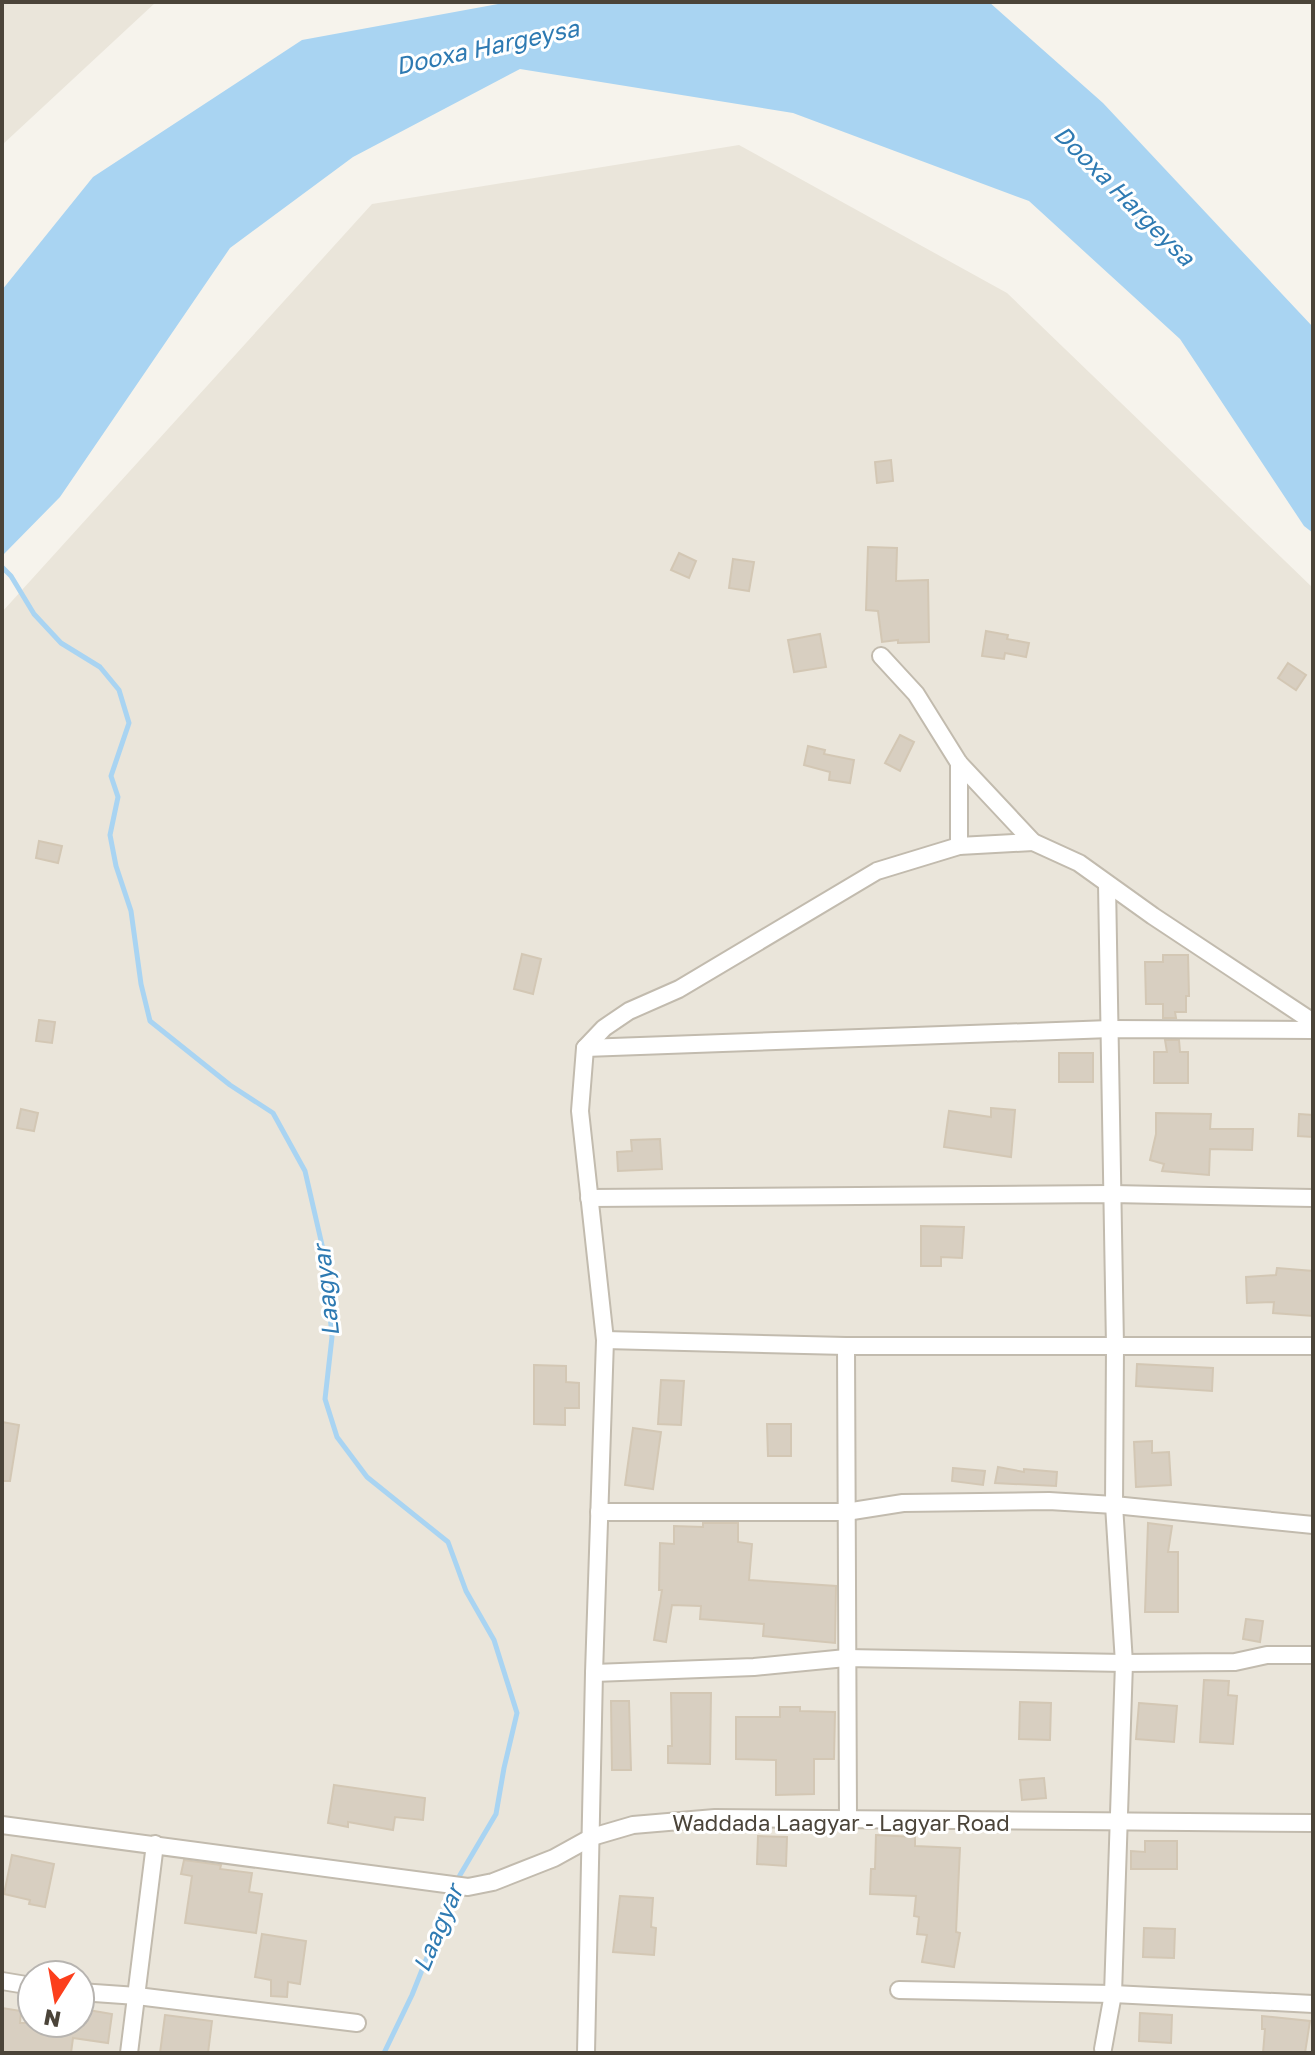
<svg xmlns="http://www.w3.org/2000/svg" width="1315" height="2055" font-family="'Golos Text',sans-serif">
	<style>
		.residential { fill: #eae5da; fill-rule: evenodd }
		.water { fill: #a9d4f2 }
		.lines { fill: none; stroke-linecap: round; stroke-linejoin: round }
		.stream { stroke: #a9d4f2; stroke-width: 5 }
		.building { fill: #d8cfc1; stroke: #d3c7b4; stroke-width: 2 }
		.minor-casing { stroke: #c2bbae; stroke-width: 20 }
		.minor { stroke: #fff; stroke-width: 16 }
		.labels { text-anchor: middle; dominant-baseline: central; stroke-width: 6; stroke-linejoin: round; paint-order: stroke }
		.street-label { font-size: 22px; fill: #4b4439; stroke: #fff }
		.water-label { font-size: 24px; font-style: italic; fill: #2e7ab2; stroke: #fff }
	</style>
	<rect width="100%" height="100%" fill="#f6f3ec"/>
	<g class="residential">
		<polygon points="2,2 156,2 2,145"/>
		<path d="M739,145L1007,293L1313,588V2053H2V612L372,204ZM32,1975H80V2023H32Z"/>
	</g>
	<polygon class="water" points="509,2 989,2 1103,103 1313,327 1313,533 1304,526 1180,339 1029,201 793,113 520,69 353,157 230,248 60,497 2,556 2,290 93,177 302,40"/>
	<g class="lines">
		<polyline class="stream" points="2,567 11,576 34,614 61,643 100,667 119,690 129,723 111,776 118,797 110,835 116,866 131,911 141,984 150,1021 230,1085 273,1113 305,1171 325,1258 332,1337 325,1399 337,1437 367,1477 448,1542 466,1591 494,1640 517,1713 504,1768 496,1814 460,1875 412,1995 384,2053"/>
	</g>
	<g class="building">
		<polygon points="891,460 893,481 877,483 875,462"/>
		<polygon points="868,547 897,548 896,581 928,580 929,642 898,643 898,640 882,642 878,611 866,610"/>
		<polygon points="679,553 696,561 689,578 671,570"/>
		<polygon points="733,559 754,562 749,591 729,588"/>
		<polygon points="986,631 1008,635 1007,639 1029,643 1026,657 1005,653 1004,659 982,656"/>
		<polygon points="820,634 826,667 794,672 788,640"/>
		<polygon points="1288,663 1306,675 1296,690 1278,678"/>
		<polygon points="900,735 914,742 900,771 885,763"/>
		<polygon points="808,746 825,750 824,754 854,760 850,783 829,780 830,772 804,765"/>
		<polygon points="39,841 62,846 58,863 36,858"/>
		<polygon points="522,954 541,959 533,994 514,989"/>
		<polygon points="1163,955 1188,955 1189,996 1186,996 1186,1012 1175,1012 1176,1018 1163,1018 1163,1004 1146,1004 1145,962 1163,962"/>
		<polygon points="39,1020 55,1022 52,1043 36,1041"/>
		<polygon points="1165,1040 1179,1040 1180,1052 1188,1052 1188,1083 1154,1083 1154,1052 1167,1052"/>
		<rect x="1059" y="1053" width="34" height="29"/>
		<polygon points="991,1108 1015,1110 1011,1157 944,1147 949,1111 991,1117"/>
		<polygon points="21,1109 38,1113 34,1131 17,1128"/>
		<polygon points="1156,1113 1211,1114 1210,1129 1253,1129 1252,1150 1210,1149 1209,1175 1162,1171 1164,1164 1150,1160 1156,1134"/>
		<polygon points="1299,1114 1313,1115 1313,1137 1298,1136"/>
		<polygon points="660,1139 662,1169 618,1171 617,1152 632,1151 631,1140"/>
		<polygon points="921,1226 964,1227 962,1258 941,1257 941,1266 921,1266"/>
		<polygon points="1277,1268 1313,1271 1313,1316 1273,1313 1274,1302 1247,1303 1246,1277 1276,1275"/>
		<polygon points="1137,1364 1213,1368 1212,1391 1136,1386"/>
		<polygon points="534,1365 566,1366 566,1382 579,1383 579,1408 565,1408 565,1425 534,1424"/>
		<polygon points="661,1380 684,1381 681,1425 658,1424"/>
		<polygon points="2,1422 19,1425 10,1481 2,1481"/>
		<polygon points="767,1424 791,1424 791,1456 768,1456"/>
		<polygon points="633,1428 661,1432 653,1489 625,1485"/>
		<polygon points="1152,1441 1152,1453 1169,1452 1171,1485 1136,1487 1134,1442"/>
		<polygon points="998,1467 1024,1472 1024,1469 1057,1472 1056,1486 995,1483"/>
		<polygon points="953,1468 985,1471 983,1485 952,1481"/>
		<polygon points="703,1523 738,1523 738,1542 752,1544 749,1580 836,1586 835,1643 763,1636 764,1624 700,1619 701,1606 672,1605 666,1642 654,1640 662,1590 659,1590 660,1543 674,1544 674,1526 703,1527"/>
		<polygon points="1148,1523 1172,1526 1168,1552 1178,1552 1178,1612 1145,1612"/>
		<polygon points="1246,1619 1263,1621 1260,1642 1243,1639"/>
		<polygon points="1204,1680 1229,1681 1228,1695 1237,1696 1233,1744 1200,1742"/>
		<polygon points="671,1693 711,1693 710,1764 668,1763 668,1746 672,1746"/>
		<polygon points="611,1701 629,1701 631,1770 612,1770"/>
		<polygon points="1020,1702 1051,1703 1050,1740 1019,1739"/>
		<polygon points="1139,1703 1177,1706 1174,1742 1136,1739"/>
		<polygon points="780,1707 800,1707 800,1711 835,1712 834,1759 814,1759 814,1794 776,1795 776,1760 736,1759 736,1717 780,1717"/>
		<polygon points="1044,1778 1046,1798 1022,1800 1020,1780"/>
		<polygon points="334,1785 425,1798 423,1820 395,1817 393,1830 348,1822 348,1827 328,1823"/>
		<polygon points="876,1835 915,1837 915,1846 960,1848 956,1932 960,1933 954,1967 922,1962 927,1935 917,1934 919,1917 914,1916 916,1896 870,1894 871,1869 875,1869"/>
		<polygon points="758,1836 787,1837 786,1866 757,1864"/>
		<polygon points="1145,1841 1177,1841 1177,1869 1131,1869 1131,1851 1145,1852"/>
		<polygon points="12,1855 54,1864 45,1907 29,1904 30,1900 4,1894"/>
		<polygon points="184,1860 221,1865 220,1869 252,1873 249,1892 262,1894 256,1933 185,1923 192,1876 181,1874"/>
		<polygon points="620,1896 653,1898 651,1927 656,1928 654,1955 613,1952"/>
		<polygon points="1144,1928 1175,1929 1174,1958 1143,1957"/>
		<polygon points="262,1934 306,1941 300,1984 288,1982 287,1997 271,1996 271,1980 255,1977"/>
		<polygon points="2,2008 21,2011 20,2023 86,2023 88,2010 112,2014 108,2043 73,2038 71,2053 2,2053"/>
		<polygon points="1140,2013 1172,2015 1171,2043 1139,2041"/>
		<polygon points="165,2015 212,2021 208,2053 160,2053"/>
		<polygon points="1262,2016 1310,2021 1305,2053 1263,2053 1265,2029 1262,2029"/>
	</g>
	<g class="lines">
		<defs>
			<g id="minor">
				<polyline points="881,656 916,694 959,763 1033,842 1079,863 1153,916 1313,1022"/>
				<polyline points="959,763 959,846"/>
				<polyline points="585,1048 1110,1029 1313,1030"/>
				<polyline points="589,1198 1112,1194 1313,1198"/>
				<polyline points="605,1340 846,1346 1313,1346"/>
				<polyline points="846,1346 848,1819"/>
				<polyline points="599,1512 846,1512 903,1503 1049,1501 1114,1505 1313,1525"/>
				<polyline points="594,1673 754,1667 846,1658 1124,1663 1235,1662 1267,1655 1313,1655"/>
				<polyline points="2,1825 468,1887 493,1882 554,1858 592,1837 633,1825 715,1818 1313,1823"/>
				<polyline points="2,1981 32,1986"/>
				<polyline points="899,1990 1113,1994 1313,2004"/>
				<polyline points="80,1992 137,1996 357,2023"/>
				<polyline points="1103,2049 1113,1994 1124,1663 1114,1505 1115,1346 1107,884"/>
				<polyline points="129,2053 155,1844"/>
				<polyline points="586,2053 594,1673 605,1340 580,1111 585,1048 604,1028 629,1011 679,989 877,871 959,846 1033,842"/>
			</g>
		</defs>
		<use href="#minor" class="minor-casing"/>
		<use href="#minor" class="minor"/>
	</g>
	<g class="labels">
		<g class="street-label">
			<text x="841" y="1822">Waddada Laagyar - Lagyar Road</text>
		</g>
		<g class="water-label">
			<text transform="translate(487 46) rotate(-12)">Dooxa Hargeysa</text>
			<text transform="translate(1125 195) rotate(45)">Dooxa Hargeysa</text>
			<text transform="translate(325 1291) rotate(-96)">Laagyar</text>
			<text transform="translate(437 1928) rotate(-67)">Laagyar</text>
		</g>
	</g>
	<rect width="1315" height="2055" fill="none" stroke="#4b4439" stroke-width="8"/>
	<g transform="translate(56 1999) rotate(191)"><circle r="38" fill="#ffffff" stroke="#b7b4b0" stroke-width="2"/>
	<path d="M0-6L14 30L0 20L-14 30Z" fill="#fc3f1d"/>
	<text y="-12" font-size="22" font-weight="bold" text-anchor="middle" fill="#4b4439">N</text>
	</g>
</svg>
